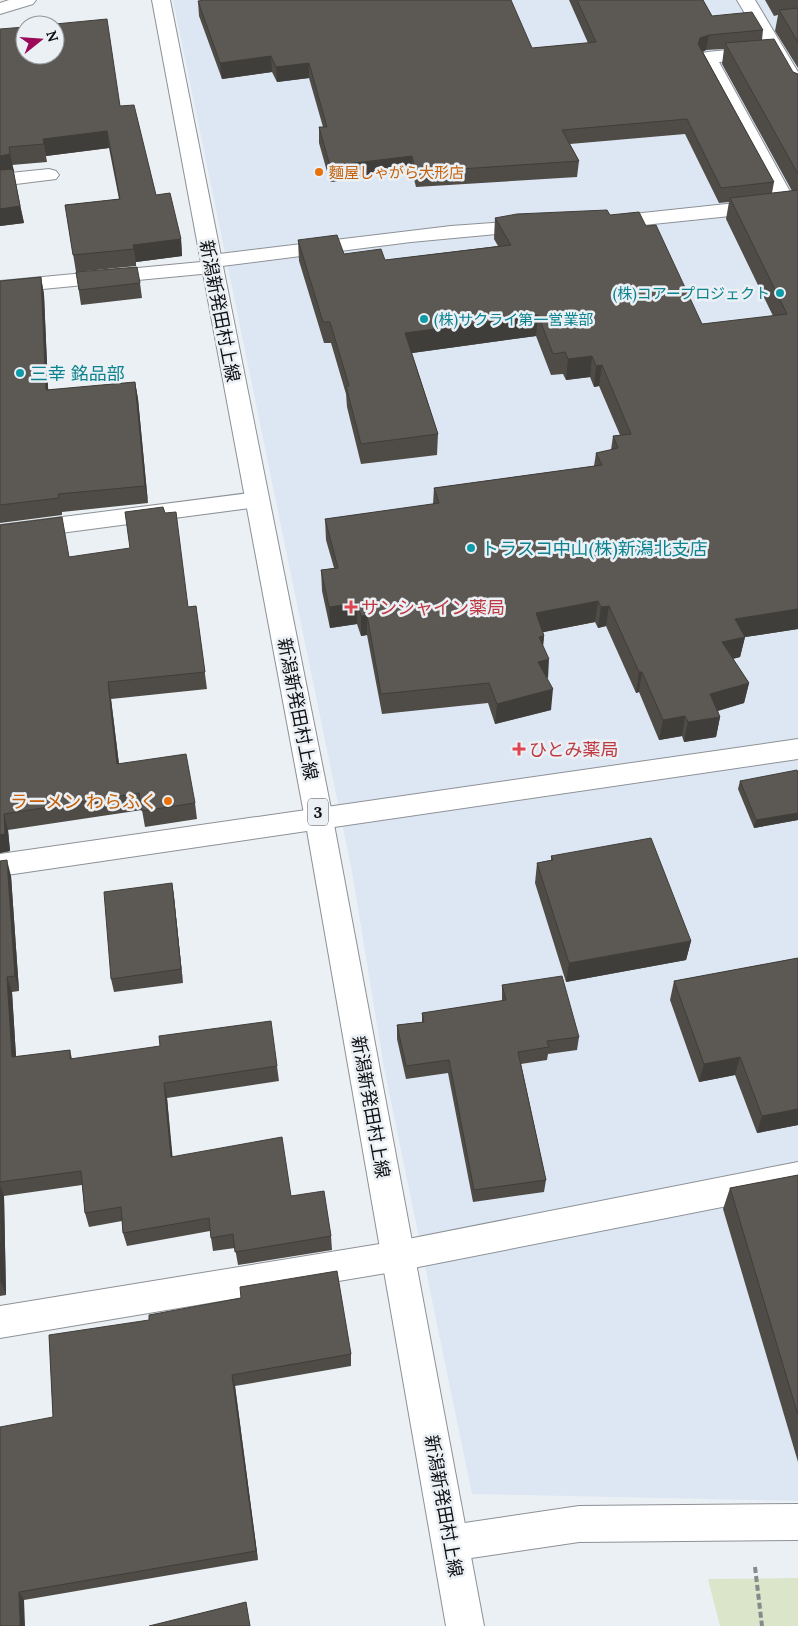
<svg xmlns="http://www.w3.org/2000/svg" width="798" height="1626" font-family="Lora,'Noto Sans JP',serif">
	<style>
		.built { fill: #dde7f3 }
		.green { fill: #dae5c9 }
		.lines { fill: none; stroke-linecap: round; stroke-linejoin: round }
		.street-casing { stroke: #8d9196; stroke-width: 2 }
		.secondary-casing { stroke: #8d9196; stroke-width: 2 }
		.primary-casing { stroke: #8d9196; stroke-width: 2 }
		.path { stroke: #868a8d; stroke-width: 4; stroke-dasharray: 6 3; stroke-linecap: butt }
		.street { fill: #fff; fill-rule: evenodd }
		.secondary { fill: #fff; fill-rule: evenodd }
		.primary { fill: #fff; fill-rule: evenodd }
		.wall { fill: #4f4c47; fill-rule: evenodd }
		.shaded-wall { fill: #403e3a }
		.building { fill: #5c5853; stroke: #403e3a }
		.food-dot { fill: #e8710a; stroke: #ebf0f5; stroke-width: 2 }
		.culture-dot { fill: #0f9aa8; stroke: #ebf0f5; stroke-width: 2 }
		.health-dot { fill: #e0444e; stroke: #ebf0f5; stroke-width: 2 }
		.labels { text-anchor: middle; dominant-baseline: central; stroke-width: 5; stroke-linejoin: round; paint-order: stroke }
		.far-food-label { font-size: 15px; fill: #c56008; stroke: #ebf0f5; text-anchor: start }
		.far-culture-label { font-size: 15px; fill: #0d838f; stroke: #ebf0f5; text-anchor: end }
		.shield { fill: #ebf0f5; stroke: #515356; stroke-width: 1 }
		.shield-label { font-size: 16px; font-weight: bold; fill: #0f1012 }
		.street-label { font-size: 18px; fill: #0f1012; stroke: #ebf0f5 }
		.culture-label { font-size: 18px; fill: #0d838f; stroke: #ebf0f5; text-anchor: start }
		.health-label { font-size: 18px; fill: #be3a42; stroke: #ebf0f5; text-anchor: start }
		.food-label { font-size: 18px; fill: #c56008; stroke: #ebf0f5; text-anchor: end }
	</style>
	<rect width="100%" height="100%" fill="#ebf0f5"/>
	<polygon class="built" points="173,0 798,0 798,1501 472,1494 384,1068 352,872"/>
	<polygon class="green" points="798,1578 798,1626 720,1626 708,1579"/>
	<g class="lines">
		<defs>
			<g id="street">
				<polygon points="9,0 36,0 33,4 0,14 0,3"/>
				<polygon points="737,0 755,0 798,72 798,94 791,92 769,54 766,57 760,59 719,62 793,197 798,197 798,209 605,229 598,227 595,223 598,219 605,217 774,199 698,58 700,54 707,52 760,47 766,49"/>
				<polygon points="49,169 56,171 59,175 56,179 0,186 0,174"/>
				<polygon points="532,220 539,222 542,226 539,230 411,242 222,266 219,271 212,273 0,293 0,281 201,262 204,257 211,255 451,226"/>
				<polygon points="257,492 265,494 269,500 265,506 0,541 0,525"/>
				<polygon points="798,739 798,759 0,876 0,854"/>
				<polygon points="798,1162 798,1192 398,1271 0,1338 0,1306 398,1241"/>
			</g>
			<polygon id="secondary" points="798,1504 798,1540 579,1542 451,1561 438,1556 433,1543 438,1530 451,1525 579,1506"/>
			<polygon id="primary" points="152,0 170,0 333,819 484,1626 446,1626 305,819"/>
		</defs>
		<use href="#street" class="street-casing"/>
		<use href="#secondary" class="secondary-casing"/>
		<use href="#primary" class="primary-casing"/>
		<polyline class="path" points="755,1567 762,1626"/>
		<use href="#street" class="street"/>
		<use href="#secondary" class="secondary"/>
		<use href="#primary" class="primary"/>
	</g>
	<g class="wall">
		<path d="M569,0H703L712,16L763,30L762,40L793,72L798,74V629L745,637L740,657L733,659L749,683L744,703L718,711L720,717L716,737L684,742L682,736L659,740L639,692L636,693L606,626L598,628L595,622L543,632L544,636L543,646L551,710L495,724L488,703L382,714L367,635L361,636L357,624L330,628L322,591L321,570L334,568L326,540L325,519L433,504L434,488L594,466L596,453L611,450L613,436L620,435L599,386L594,387L590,377L566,380L563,374L551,375L536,336L412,353L438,434L437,455L361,464L347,407L346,394L331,343H324L299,261L298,240L344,254L385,260L498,246L494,239L495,218L610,215L646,226L702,324L773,316L726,219L729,202L719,203L685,134L570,144L579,161L577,177L416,187L412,171L330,182L319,143V127H323L309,78L277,82L272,72L222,79L199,16L198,1L532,48L588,43ZM724,49L722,64L792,191L772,193L774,182L703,52L706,50Z"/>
		<polygon points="765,0 798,0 798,68 775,31 778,15 774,16"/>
		<polygon points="0,29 120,106 156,195 181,239 182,256 136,262 136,266 76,272 65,205 119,199 109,148 46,156 47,162 12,165 24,223 0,226"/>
		<polygon points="76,272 140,283 142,298 81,305"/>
		<polygon points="41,277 44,295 48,390 135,382 138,399 148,503 62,512 62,515 0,523 0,281"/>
		<polygon points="0,525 70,557 188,607 196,606 207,689 111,699 119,764 195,803 197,819 145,827 142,810 8,830 10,851 0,853"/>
		<polygon points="798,773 798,820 754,828 738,789 740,781"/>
		<polygon points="551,856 691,941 686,960 566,982 535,883 537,863 551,860"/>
		<polygon points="0,861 11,876 19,991 12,992 16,1057 70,1050 72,1059 277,1066 279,1081 167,1098 172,1157 291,1196 331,1236 332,1250 238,1265 235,1248 213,1251 210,1231 127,1246 123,1233 122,1221 89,1227 85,1213 82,1185 4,1196 6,1295 0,1296"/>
		<polygon points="172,883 174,897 183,983 114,992 111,979"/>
		<polygon points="798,958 798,1125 757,1133 735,1075 699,1082 670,1000 674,981"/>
		<polygon points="502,985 579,1037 577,1050 548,1054 547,1060 521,1064 546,1180 544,1192 473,1202 448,1073 406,1079 397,1039 397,1025 422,1022 422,1013 502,1001"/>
		<polygon points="798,1175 798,1462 723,1209 730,1188"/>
		<polygon points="49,1335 351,1354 351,1366 235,1386 258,1560 24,1600 0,1626 53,1417"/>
	</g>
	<g class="shaded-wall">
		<polygon points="709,35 706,50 698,53 698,44 700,38"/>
		<polygon points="271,56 272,72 222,79 220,63"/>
		<polygon points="309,63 309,78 277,82 276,67"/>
		<polygon points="107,131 109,148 46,156 43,139"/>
		<polygon points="10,154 14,171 0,174 0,156"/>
		<polygon points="412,156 412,171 330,182 330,166"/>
		<polygon points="20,206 24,223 0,226 0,209"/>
		<polygon points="181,239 182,256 136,262 133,245"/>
		<polygon points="41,277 44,295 49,408 46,390"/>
		<polygon points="538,315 536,336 405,354 405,333"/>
		<polygon points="592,356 590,377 566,380 568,359"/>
		<polygon points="602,365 599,386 594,387 596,366"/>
		<polygon points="135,382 138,399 148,503 145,486"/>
		<polygon points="598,601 595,622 534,634 536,613"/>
		<polygon points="357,603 357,624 330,628 329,607"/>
		<polygon points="609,606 606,626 598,628 601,607"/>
		<polygon points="798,609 798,629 745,637 740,657 718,662 722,642 735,619"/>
		<polygon points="367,615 367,635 361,636 361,616"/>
		<polygon points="544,636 542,656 539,637"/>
		<polygon points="549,659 548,679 538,662"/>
		<polygon points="639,672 642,672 639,692 636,693"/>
		<polygon points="108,682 111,699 121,781 117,764"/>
		<polygon points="749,683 744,703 706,714 710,694"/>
		<polygon points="553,689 551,710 495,724 497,704"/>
		<polygon points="685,716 682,736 659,740 663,720"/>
		<polygon points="720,717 716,737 684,742 688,722"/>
		<polygon points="798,813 798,820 754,828 756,820"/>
		<polygon points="4,814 8,830 10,851 0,853 0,835"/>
		<polygon points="7,860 11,876 19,991 15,976"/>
		<polygon points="172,883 174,897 183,983 181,969"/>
		<polygon points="691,941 686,960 566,982 569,963"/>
		<polygon points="7,977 12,992 17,1072 12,1057"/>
		<polygon points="740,1057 735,1075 699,1082 704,1064"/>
		<polygon points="164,1083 167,1098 174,1171 171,1157"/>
		<polygon points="798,1109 798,1125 757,1133 762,1116"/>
		<polygon points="0,1185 4,1196 6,1295 1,1282"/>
		<polygon points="232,1375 235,1386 258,1560 256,1551"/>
		<polygon points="19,1592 24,1600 25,1626 20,1626"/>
	</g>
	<g class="building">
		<polygon points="205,0 511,0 532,48 596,42 577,0 703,0 712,16 752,12 763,30 709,35 700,38 698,44 774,182 721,188 687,119 562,130 579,161 416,172 412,156 330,166 319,127 327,127 309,63 276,67 271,56 220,63 198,1"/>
		<polygon points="798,8 798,42 779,10"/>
		<polygon points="107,19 120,106 134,105 156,195 170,193 181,239 133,245 134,249 73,255 65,205 120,199 107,131 43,139 44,144 9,147 10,154 0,156 0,29 25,27 25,55 55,55 55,25 45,25"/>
		<polygon points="774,39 793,72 798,74 798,174 725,43"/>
		<polygon points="13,169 20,206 0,209 0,170"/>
		<polygon points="798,190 798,609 735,619 745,637 722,642 749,683 710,694 720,717 688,722 685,716 663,720 642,672 639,672 609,606 601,607 598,601 536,613 544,636 539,637 549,659 538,662 553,689 497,704 489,683 381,694 367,615 361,616 357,603 329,607 321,570 338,568 325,519 439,503 434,488 602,465 596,453 618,448 613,436 631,434 602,365 596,366 592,356 568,359 565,352 553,354 538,315 405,333 438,434 361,444 346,386 349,386 330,322 323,322 298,240 337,235 344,254 381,249 385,260 511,245 495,218 517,214 607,210 610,215 639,212 646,226 656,225 702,324 787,314 730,198"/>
		<polygon points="137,267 140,283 79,290 76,272"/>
		<polygon points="41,277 46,390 135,382 145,486 58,494 59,498 0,505 0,281"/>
		<polygon points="163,507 165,513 176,512 188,607 196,606 205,672 108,682 117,764 186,754 195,803 142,811 139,793 4,814 5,834 0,835 0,525 62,517 69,557 130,548 125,512"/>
		<polygon points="797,770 798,773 798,813 756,820 740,781"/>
		<polygon points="651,838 691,941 569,963 537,863 553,860 551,856"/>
		<polygon points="7,860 15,976 7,977 12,1057 70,1050 70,1059 160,1046 159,1036 271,1021 277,1066 164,1083 171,1157 282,1137 291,1196 324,1191 331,1236 235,1252 233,1234 211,1238 209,1218 123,1233 121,1207 85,1213 81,1171 0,1182 0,861"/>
		<polygon points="172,883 181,969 111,979 104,892"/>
		<polygon points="798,958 798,1109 762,1116 740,1057 704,1064 674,981"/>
		<polygon points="562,976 579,1037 547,1041 549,1047 518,1052 546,1180 474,1190 449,1060 406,1066 397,1025 424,1022 422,1013 506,1000 502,985"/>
		<polygon points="798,1175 798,1415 730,1188"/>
		<polygon points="0,1242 1,1282 0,1282"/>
		<polygon points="337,1271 351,1354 232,1375 256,1551 19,1592 20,1626 0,1626 0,1427 53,1417 49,1335 149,1320 149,1315 241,1298 240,1287"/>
		<polygon points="246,1602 250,1626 149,1626"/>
	</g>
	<g class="food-dot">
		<circle cx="319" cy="172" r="5"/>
		<circle cx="168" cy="801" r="5"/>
	</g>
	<g class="culture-dot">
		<circle cx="780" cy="293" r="5"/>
		<circle cx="424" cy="319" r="5"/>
		<circle cx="20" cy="373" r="5"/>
		<circle cx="471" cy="548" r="5"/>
	</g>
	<g class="health-dot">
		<path d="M348.5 599.5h5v5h5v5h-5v5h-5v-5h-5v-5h5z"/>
		<path d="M516.5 741.5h5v5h5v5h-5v5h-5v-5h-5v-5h5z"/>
	</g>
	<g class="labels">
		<g class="far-food-label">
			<text x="329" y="172">麵屋しゃがら大形店</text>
		</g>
		<g class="far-culture-label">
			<text x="770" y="293">(株)コアープロジェクト</text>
			<text x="434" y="319" text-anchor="start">(株)サクライ第一営業部</text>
		</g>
		<rect class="shield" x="308" y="798.5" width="20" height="27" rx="4"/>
		<g class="shield-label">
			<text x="318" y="812">3</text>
		</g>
		<g class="street-label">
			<text transform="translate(220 311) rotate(79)">新潟新発田村上線</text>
			<text transform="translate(298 709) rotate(79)">新潟新発田村上線</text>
			<text transform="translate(371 1107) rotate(80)">新潟新発田村上線</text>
			<text transform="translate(444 1506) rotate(80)">新潟新発田村上線</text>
		</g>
		<g class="culture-label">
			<text x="30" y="373">三幸 銘品部</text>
			<text x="481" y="548">トラスコ中山(株)新潟北支店</text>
		</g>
		<g class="health-label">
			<text x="361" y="607">サンシャイン薬局</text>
			<text x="529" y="749">ひとみ薬局</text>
		</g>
		<g class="food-label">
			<text x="158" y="801">ラーメン わらふく</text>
		</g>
	</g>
	<g transform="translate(40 40) rotate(73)"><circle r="24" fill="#ebf0f5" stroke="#93969a"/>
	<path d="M0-4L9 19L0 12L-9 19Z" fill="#9b0958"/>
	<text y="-8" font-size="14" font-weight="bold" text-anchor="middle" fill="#0f1012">N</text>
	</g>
</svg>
